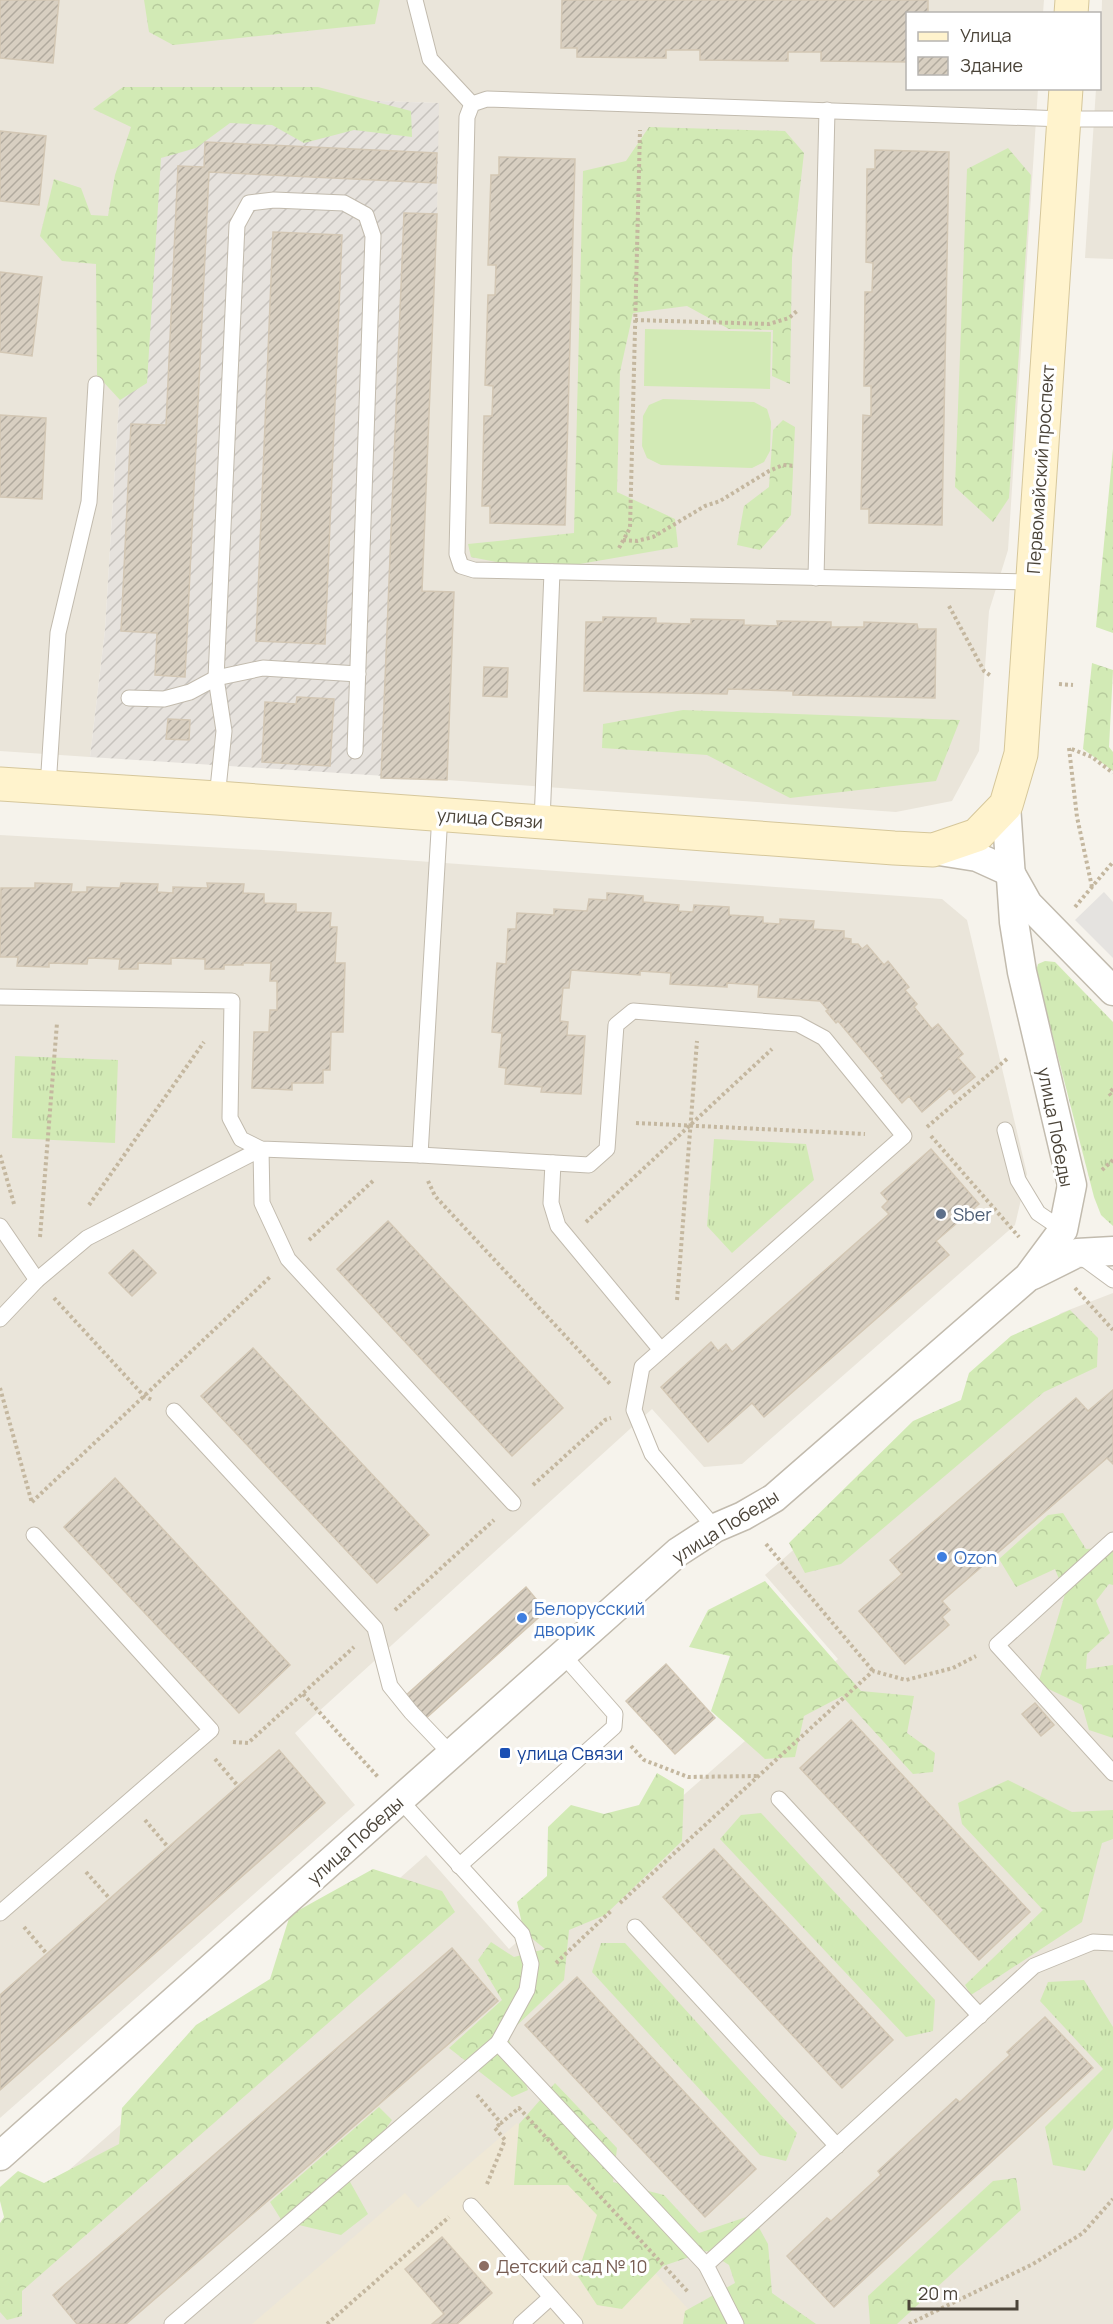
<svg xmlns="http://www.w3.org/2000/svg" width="1113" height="2324" font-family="Manrope,sans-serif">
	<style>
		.residential { fill: #eae5da }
		.industrial { fill: url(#industrial-furrows) }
		.education { fill: #efe8d6 }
		.grass { fill: url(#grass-tufts) }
		.forest { fill: url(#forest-crowns) }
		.pitch { fill: #d2eab5 }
		.parking { fill: #e5e3e0 }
		.building { fill: url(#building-hatch); stroke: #d3c7b4; stroke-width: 1.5 }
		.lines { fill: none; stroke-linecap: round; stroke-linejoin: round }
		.lane-casing { stroke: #c2bbae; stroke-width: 17 }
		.street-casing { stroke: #c2bbae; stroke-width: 31 }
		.secondary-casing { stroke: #d6c79b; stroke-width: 35 }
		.path { stroke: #c4b79f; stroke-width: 4; stroke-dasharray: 3 3; stroke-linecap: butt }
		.lane { stroke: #fff; stroke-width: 15 }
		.street { stroke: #fff; stroke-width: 28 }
		.secondary { stroke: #fff3cd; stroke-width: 33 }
		.service-dot { fill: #5c6f8a; stroke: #fff; stroke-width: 2 }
		.shop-dot { fill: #3f7fe0; stroke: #fff; stroke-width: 2 }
		.transit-dot { fill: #1a4fb4; stroke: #fff; stroke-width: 2 }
		.education-dot { fill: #8d6e63; stroke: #fff; stroke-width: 2 }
		.labels { text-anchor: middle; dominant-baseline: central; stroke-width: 6; stroke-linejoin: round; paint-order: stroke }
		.street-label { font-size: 18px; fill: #4b4439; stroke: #fff }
		.service-label { font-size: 18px; fill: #4e5e75; stroke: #fff; text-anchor: start }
		.shop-label { font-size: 18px; fill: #366cbe; stroke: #fff; text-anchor: start }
		.transit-label { font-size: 18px; fill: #164399; stroke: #fff; text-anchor: start }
		.education-label { font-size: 18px; fill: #785e54; stroke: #fff; text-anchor: start }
	</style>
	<defs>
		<pattern id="industrial-furrows" width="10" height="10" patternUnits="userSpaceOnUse" patternTransform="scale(1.5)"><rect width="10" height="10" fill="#e6e2dd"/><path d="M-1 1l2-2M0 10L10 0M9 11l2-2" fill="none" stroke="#c7c3be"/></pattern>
		<pattern id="grass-tufts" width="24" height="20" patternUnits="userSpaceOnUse" patternTransform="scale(1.5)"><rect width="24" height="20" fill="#d2eab5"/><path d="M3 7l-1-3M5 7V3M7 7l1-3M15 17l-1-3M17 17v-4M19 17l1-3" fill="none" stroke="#b6ca9c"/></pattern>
		<pattern id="forest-crowns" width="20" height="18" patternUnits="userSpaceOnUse" patternTransform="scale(1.5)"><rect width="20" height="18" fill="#d2eab5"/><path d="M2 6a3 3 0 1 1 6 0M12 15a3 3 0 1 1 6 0" fill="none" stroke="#b6ca9c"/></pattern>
		<pattern id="building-hatch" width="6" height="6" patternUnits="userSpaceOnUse" patternTransform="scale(1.5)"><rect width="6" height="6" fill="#d8cfc1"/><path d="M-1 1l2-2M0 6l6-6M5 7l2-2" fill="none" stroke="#b1aa9e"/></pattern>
	</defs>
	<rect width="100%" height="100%" fill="#f6f3ec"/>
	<g class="residential">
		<polygon points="0,0 1044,0 1043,13 908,14 908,88 1038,89 1008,550 989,611 979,751 952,801 896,812 447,780 454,593 422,591 437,214 438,103 138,93 105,630 90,757 0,751"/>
		<polygon points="1102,0 1113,0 1113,259 1085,258 1096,89 1100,88"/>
		<polygon points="0,835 280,851 942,899 967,920 1027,1174 1015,1225 742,1464 704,1467 652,1409 295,1733 355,1805 0,2118"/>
		<polygon points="1113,1293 1113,2324 0,2324 0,2231 426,1855 509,1949 838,1659 765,1575 1061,1313"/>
	</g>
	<polygon class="industrial" points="138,93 439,103 437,214 422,591 454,592 447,780 90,757 105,630"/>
	<polygon class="education" points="517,2123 702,2324 252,2324 405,2193 418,2208"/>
	<g class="grass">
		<polygon points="1045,961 1055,962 1113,1022 1113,1226 1101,1215 1094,1197 1036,971 1038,964"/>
		<polygon points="15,1056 118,1060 115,1143 12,1138"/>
		<polygon points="714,1139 806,1144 814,1180 732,1253 707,1226"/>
		<polygon points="761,1813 935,2000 933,2031 906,2037 720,1839 741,1815"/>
		<polygon points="601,1943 625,1943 797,2133 786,2161 760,2155 592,1972"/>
		<polygon points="1084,1980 1113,2027 1113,2128 1085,2171 1053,2165 1045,2127 1103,2069 1040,2001 1048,1982"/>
	</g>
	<g class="forest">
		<polygon points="144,0 380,0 375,24 173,45 149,32"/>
		<polygon points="123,87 318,87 411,111 412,137 354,130 304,143 272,125 230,123 196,148 161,158 147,383 120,400 97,375 96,264 62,261 40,236 54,179 81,188 91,215 108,216 115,175 131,127 93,109"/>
		<polygon points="649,127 785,131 804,153 792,258 790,384 772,376 773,330 729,329 687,306 633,313 620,372 617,492 675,519 678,547 568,566 511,565 471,557 468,544 574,533 583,171 626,161"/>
		<polygon points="1008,148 1031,175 1009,498 993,522 955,487 967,169"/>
		<polygon points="783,420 795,427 791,515 760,550 737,545 744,506 769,487 773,430"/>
		<polygon points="1113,449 1113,633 1096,627"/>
		<polygon points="1092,663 1113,670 1109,747 1113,752 1113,771 1083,749"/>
		<polygon points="683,710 960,720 936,781 790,798 707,755 602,748 603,724"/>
		<polygon points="1070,1310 1098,1338 1097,1367 1044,1392 841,1564 805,1573 789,1543 913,1421 961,1400 969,1373 1011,1336"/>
		<polygon points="1063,1513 1086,1549 1113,1547 1113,1585 1109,1584 1096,1601 1110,1633 1087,1654 1086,1669 1113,1665 1113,1738 1089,1730 1082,1705 1038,1684 1065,1594 1055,1569 1016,1587 999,1559 1048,1515"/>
		<polygon points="765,1581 861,1691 914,1696 907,1733 935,1753 933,1772 913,1774 842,1696 804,1716 795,1757 765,1759 711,1711 730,1656 689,1647 708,1610"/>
		<polygon points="657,1773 684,1789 682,1841 605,1915 569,1930 564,1980 507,2035 528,2090 512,2097 449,2048 502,2000 478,1960 491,1942 514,1957 545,1949 524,1932 517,1902 547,1876 548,1827 571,1805 604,1814 639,1805"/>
		<polygon points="1008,1780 1072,1812 1113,1810 1113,1839 1102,1843 1082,1922 971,1995 965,1985 1043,1910 962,1824 958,1803"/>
		<polygon points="373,1869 442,1891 455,1912 22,2291 22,2316 7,2320 0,2312 0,2223 4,2217 0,2201 0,2187 18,2171 44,2183 119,2144 122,2108 196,2025 270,1979 290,1915"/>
		<polygon points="555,2083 617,2148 613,2182 664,2195 699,2233 752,2215 768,2244 772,2293 816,2324 683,2324 685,2311 735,2283 729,2265 707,2251 663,2266 622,2309 597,2305 577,2275 597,2215 568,2185 514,2185 519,2124"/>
		<polygon points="379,2107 392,2120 349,2180 368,2214 341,2235 282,2221 270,2202"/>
		<polygon points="1016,2178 1021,2210 897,2324 870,2324 868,2296 993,2181"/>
	</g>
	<g class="pitch">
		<polygon points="645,329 771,332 770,389 644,386"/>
		<polygon points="663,399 754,402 767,409 771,422 770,451 764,462 752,468 661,465 647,458 642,446 643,416 649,405"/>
	</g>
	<polygon class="parking" points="1104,892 1113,902 1113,958 1075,920"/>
	<g class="building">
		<polygon points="0,0 59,0 53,63 0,58"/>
		<polygon points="562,0 928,0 928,14 908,14 908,62 821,61 821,52 788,52 788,61 700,60 700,50 666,50 666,58 577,57 577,48 561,48"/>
		<polygon points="0,131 46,136 39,205 0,201"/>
		<polygon points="205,142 437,153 436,183 209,172 185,677 155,675 157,633 121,631 131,424 166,425 178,166 204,167"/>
		<polygon points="875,150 949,152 942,525 869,523 869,509 861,509 863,415 871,416 871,386 864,386 865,292 872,292 873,263 866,262 867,169 875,169"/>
		<polygon points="499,157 575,159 565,525 490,523 490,506 482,506 484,416 492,416 493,386 485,385 488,295 495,295 496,265 488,265 491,175 499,175"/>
		<polygon points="404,213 437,214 422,591 454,592 447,780 381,778"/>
		<polygon points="273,232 342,235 325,644 256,641"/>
		<polygon points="0,272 42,277 32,356 0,352"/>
		<polygon points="0,415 46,418 42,499 0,497"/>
		<polygon points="603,617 656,618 656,623 691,624 691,619 744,620 744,625 778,626 777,621 831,622 831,627 864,627 864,622 917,624 918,629 936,629 935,698 793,695 793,691 728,689 727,694 584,691 586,622 603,622"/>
		<polygon points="484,667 508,668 507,697 483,696"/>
		<polygon points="297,697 334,699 330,766 262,762 265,702 296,704"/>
		<polygon points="168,719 190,720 189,740 166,739"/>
		<polygon points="35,883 72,884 71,892 87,892 87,887 120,888 121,883 158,884 157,892 173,893 173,887 208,888 207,883 244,884 243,893 264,894 264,903 296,904 296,912 331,913 330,927 337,927 335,963 345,963 343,1032 331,1032 330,1070 323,1070 323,1083 292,1083 292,1090 252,1088 254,1032 269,1032 270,1010 277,1010 277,981 270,981 271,963 243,963 243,965 224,965 224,969 205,969 205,959 171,958 171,964 138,963 138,969 119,969 120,959 88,958 87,964 49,963 49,967 17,966 18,957 0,957 1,888 35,888"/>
		<polygon points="607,893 643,896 643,902 679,905 678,911 693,912 694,905 729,907 729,915 763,917 763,923 780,924 780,919 814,921 813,929 844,931 844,938 851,939 851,944 858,944 862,949 867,945 884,965 888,961 909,987 905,990 917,1004 914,1007 932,1029 938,1024 963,1054 958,1058 975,1077 954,1094 950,1088 922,1112 909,1096 902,1103 881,1078 884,1076 838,1021 836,1023 826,1011 828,1010 820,1001 758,997 759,985 727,983 727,987 670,984 671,973 640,971 640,975 571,970 569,988 563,988 560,1021 568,1022 567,1035 585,1036 581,1094 541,1092 542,1087 505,1084 506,1068 499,1067 502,1033 492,1032 497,963 506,964 508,929 516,929 517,913 554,915 554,909 587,911 589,899 607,900"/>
		<polygon points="931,1149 979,1204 936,1241 949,1255 764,1417 752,1403 708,1442 661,1387 711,1342 718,1351 726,1344 732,1352 889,1214 882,1207 888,1201 881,1193"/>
		<polygon points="388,1221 563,1408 512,1456 337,1269"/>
		<polygon points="133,1250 156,1273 132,1296 109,1273"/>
		<polygon points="253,1348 429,1535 377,1583 201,1396"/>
		<polygon points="1113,1390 1113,1464 1107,1458 942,1601 950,1610 942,1617 949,1625 905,1664 859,1611 902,1574 890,1560 1076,1398 1088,1411"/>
		<polygon points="115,1478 290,1665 239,1713 64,1527"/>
		<polygon points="526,1587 546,1611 424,1720 404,1697"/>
		<polygon points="666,1664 715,1718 675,1754 626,1701"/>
		<polygon points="1035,1703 1054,1725 1041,1736 1022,1714"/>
		<polygon points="851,1720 1030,1912 979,1960 800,1768"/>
		<polygon points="279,1750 325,1803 0,2090 0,1995"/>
		<polygon points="714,1849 893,2040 842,2088 663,1897"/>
		<polygon points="452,1948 498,2001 126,2324 77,2324 53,2295"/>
		<polygon points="577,1977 756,2169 705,2217 525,2025"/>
		<polygon points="1045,2017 1093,2068 834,2307 787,2256 827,2218 831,2221 881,2175 878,2171 956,2099 960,2102 1010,2055 1007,2052"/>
		<polygon points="442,2237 492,2293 457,2324 432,2324 444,2314 405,2269"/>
	</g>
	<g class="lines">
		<defs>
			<g id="lane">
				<polyline points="415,0 430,59 472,104"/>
				<polyline points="816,578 827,110"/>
				<polyline points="1032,582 474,570 461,566 457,554 467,117 472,104 487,99 1064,119 1113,119"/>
				<polyline points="129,698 164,699 190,692 216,678 263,668 358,674"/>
				<polyline points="48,787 58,633 89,502 96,384"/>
				<polyline points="217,798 224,731 216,678 237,225 249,203 274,200 344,203 366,215 373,236 355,751"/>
				<polyline points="542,822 552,572"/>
				<polyline points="0,997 232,1001 230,1118 241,1139 261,1149 420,1155 589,1165 607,1149 616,1025 633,1011 798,1024 824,1038 904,1136 642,1367 634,1410 652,1454 715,1528"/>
				<polyline points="1005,1130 1018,1180 1038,1213 1063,1230"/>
				<polyline points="420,1155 440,814"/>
				<polyline points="553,1163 551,1203 558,1226 661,1350"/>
				<polyline points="0,1226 37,1280"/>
				<polyline points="1079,1255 1113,1280"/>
				<polyline points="0,1319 37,1280 87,1238 261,1149 262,1203 288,1259 513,1503"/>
				<polyline points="174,1411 375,1628 390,1686 411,1712 451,1754"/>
				<polyline points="1113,1540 997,1645 1113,1773"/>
				<polyline points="779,1799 980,2016"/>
				<polyline points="400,1800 522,1934 531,1964 527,1990 498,2043 706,2265"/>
				<polyline points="459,1866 614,1727 615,1714 563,1655"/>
				<polyline points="0,1913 211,1730 34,1535"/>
				<polyline points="635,1927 837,2146"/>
				<polyline points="471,2206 575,2324"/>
				<polyline points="172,2324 498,2043"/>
				<polyline points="521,2324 551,2297"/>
				<polyline points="736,2324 706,2265 1034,1966 1093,1942 1113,1943"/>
			</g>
			<g id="street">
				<polyline points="933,850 977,857 1010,872 1028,904 1113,991"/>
				<polyline points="1033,1275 1077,1253 1113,1251"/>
				<polyline points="0,2156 678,1552 715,1528 743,1516 774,1498 805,1471 1028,1277 1063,1230 1072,1185 1022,972 1014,922 1006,805"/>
			</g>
			<g id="secondary">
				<polyline points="1071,14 1072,0"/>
				<polyline points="0,784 217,798 894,848 933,850 977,835 1006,805 1021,754 1066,88"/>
			</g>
		</defs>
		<use href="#lane" class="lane-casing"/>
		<use href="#street" class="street-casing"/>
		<use href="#secondary" class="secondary-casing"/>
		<g class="path">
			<polyline points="635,320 769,324 789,318 797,311"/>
			<polyline points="623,540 637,541 653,537 705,506 720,501 769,471 783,465 794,466"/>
			<polyline points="619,548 630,528 640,130"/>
			<polyline points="949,606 984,671 991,676"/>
			<polyline points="1059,684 1073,685"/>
			<polyline points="1092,887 1077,817 1069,748 1092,757 1113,773"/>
			<polyline points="1075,907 1113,862"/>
			<polyline points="1113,1089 1109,1093 1113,1098"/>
			<polyline points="636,1123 865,1134"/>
			<polyline points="927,1127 1008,1058"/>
			<polyline points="931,1136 1019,1237"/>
			<polyline points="0,1155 14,1204"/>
			<polyline points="1102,1170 1113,1160"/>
			<polyline points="428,1181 435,1196 611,1385"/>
			<polyline points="89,1205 204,1042"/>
			<polyline points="586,1222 772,1049"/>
			<polyline points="40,1237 57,1023"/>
			<polyline points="309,1240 374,1180"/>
			<polyline points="1075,1288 1113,1330"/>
			<polyline points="54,1298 144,1396 152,1400"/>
			<polyline points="677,1300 697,1041"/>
			<polyline points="0,1388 32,1503"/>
			<polyline points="533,1485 605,1420 611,1418"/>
			<polyline points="32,1502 271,1276"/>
			<polyline points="766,1544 873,1671"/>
			<polyline points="395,1610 494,1520"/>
			<polyline points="303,1694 378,1777"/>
			<polyline points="233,1742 248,1743 354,1647"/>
			<polyline points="631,1746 644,1760 688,1777 757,1776"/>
			<polyline points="215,1759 238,1786"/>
			<polyline points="145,1820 168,1847"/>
			<polyline points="86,1872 110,1899"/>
			<polyline points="620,1903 873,1671 906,1680 953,1668 976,1656"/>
			<polyline points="24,1927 47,1954"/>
			<polyline points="556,1963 612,1910"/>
			<polyline points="477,2095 501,2123 519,2108 689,2293"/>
			<polyline points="487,2184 505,2140 495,2128 501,2123"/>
			<polyline points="327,2324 449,2217"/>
			<polyline points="909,2324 1033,2264 1083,2233 1113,2199"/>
		</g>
		<use href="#lane" class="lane"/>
		<use href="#street" class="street"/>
		<use href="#secondary" class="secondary"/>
	</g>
	<circle class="service-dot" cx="941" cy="1214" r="6"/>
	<g class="shop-dot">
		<circle cx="942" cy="1557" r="6"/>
		<circle cx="522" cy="1618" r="6"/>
	</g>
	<rect class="transit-dot" x="499" y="1747" width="12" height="12" rx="3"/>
	<circle class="education-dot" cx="484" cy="2266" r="6"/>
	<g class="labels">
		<g class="street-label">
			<text transform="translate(1040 469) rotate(-86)">Первомайский проспект</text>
			<text transform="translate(490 818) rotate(4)">улица Связи</text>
			<text transform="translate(1056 1127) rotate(79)">улица Победы</text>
			<text transform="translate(725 1526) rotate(-32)">улица Победы</text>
			<text transform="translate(355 1840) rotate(-42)">улица Победы</text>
		</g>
		<g class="service-label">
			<text x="953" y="1214">Sber</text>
		</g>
		<g class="shop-label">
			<text x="954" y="1557">Ozon</text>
			<text x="534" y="1608">Белорусский<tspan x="534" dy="21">дворик</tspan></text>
		</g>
		<g class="transit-label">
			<text x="517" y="1753">улица Связи</text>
		</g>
		<g class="education-label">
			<text x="496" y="2266">Детский сад № 10</text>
		</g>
	</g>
	<rect x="906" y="12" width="195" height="78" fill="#ffffff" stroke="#b7b4b0" stroke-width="1.5"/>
	<rect x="918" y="32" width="30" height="9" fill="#fff3cd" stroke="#b7b4b0" stroke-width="1.5"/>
	<text x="960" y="42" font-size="18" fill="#4b4439">Улица</text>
	<rect x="918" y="57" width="30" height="18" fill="url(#building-hatch)" stroke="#b7b4b0" stroke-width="1.5"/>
	<text x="960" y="72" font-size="18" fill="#4b4439">Здание</text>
	<path d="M909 2300v9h108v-9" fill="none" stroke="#4b4439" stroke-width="3"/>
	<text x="918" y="2300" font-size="18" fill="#4b4439" stroke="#ffffff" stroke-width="4.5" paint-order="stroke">20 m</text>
</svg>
